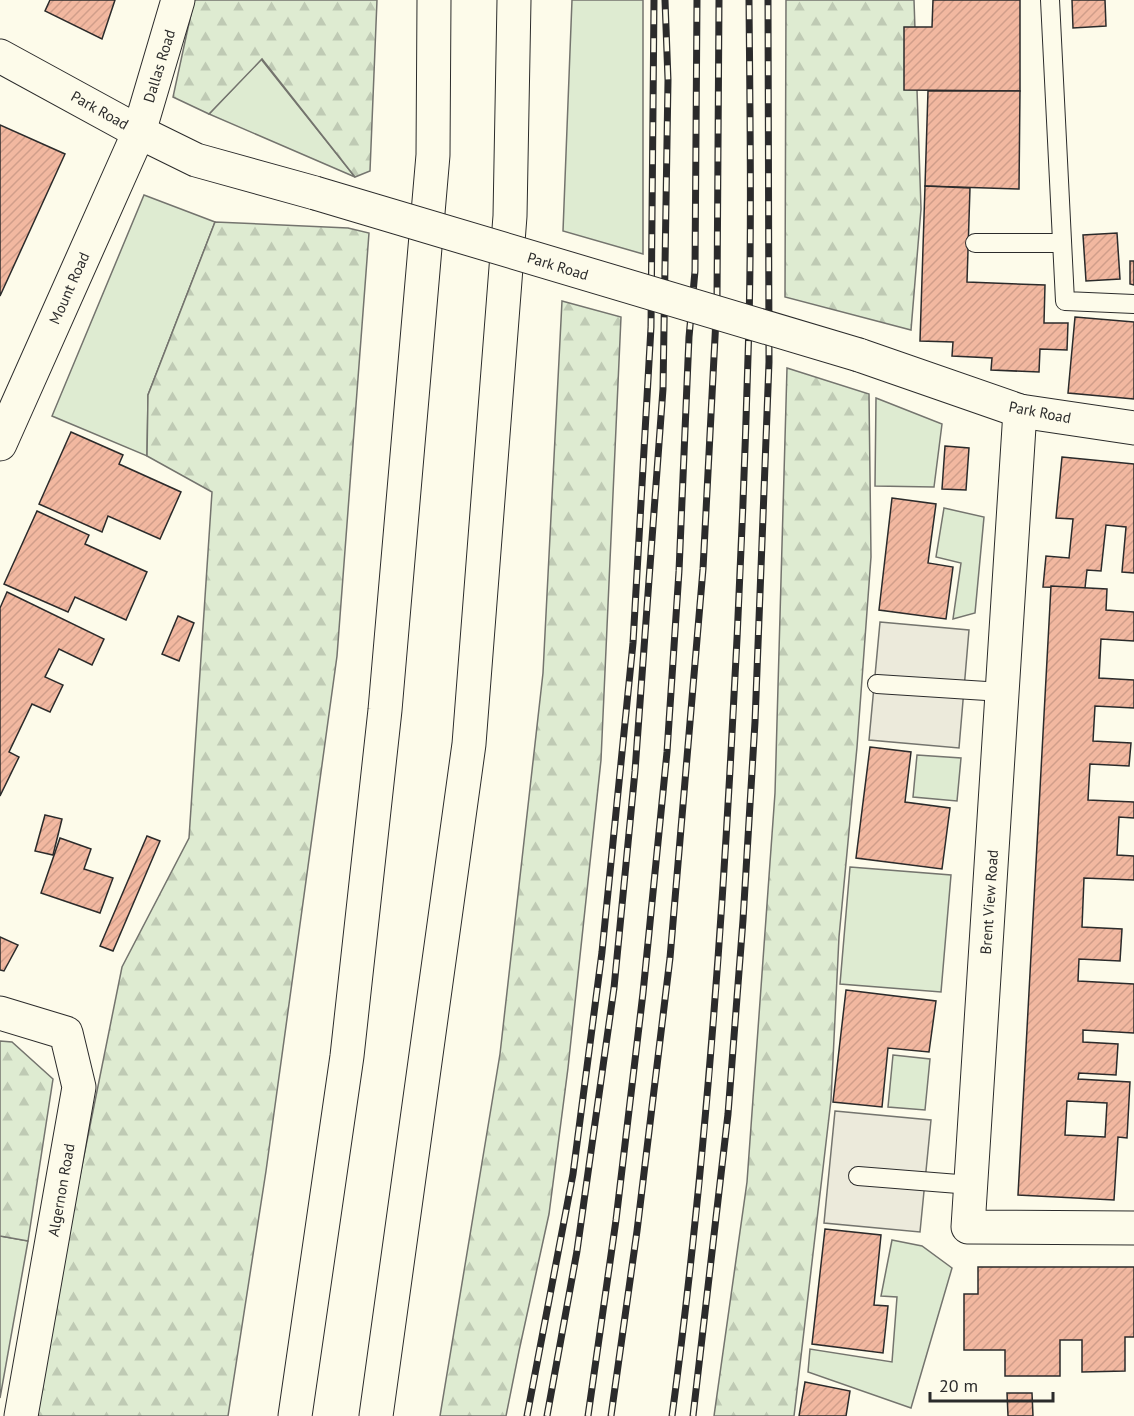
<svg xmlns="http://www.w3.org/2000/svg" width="1134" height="1416" font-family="'PT Sans',sans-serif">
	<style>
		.grass { fill: #deebd1; stroke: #74746e; stroke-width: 1.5 }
		.forest { fill: url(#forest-firs); stroke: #74746e; stroke-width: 1.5 }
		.parking { fill: #eceadb; stroke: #74746e; stroke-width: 1.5 }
		.building { fill: url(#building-hatch); stroke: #2b2b2b; stroke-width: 1.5; fill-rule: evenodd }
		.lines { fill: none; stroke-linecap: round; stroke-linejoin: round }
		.lane-casing { stroke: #2b2b2b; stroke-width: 20 }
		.street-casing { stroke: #2b2b2b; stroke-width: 35 }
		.secondary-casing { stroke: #2b2b2b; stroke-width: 35 }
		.highway-casing { stroke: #2b2b2b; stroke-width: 35 }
		.lane { stroke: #fdfbea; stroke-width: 18 }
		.street { stroke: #fdfbea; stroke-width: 33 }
		.secondary { stroke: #fdfbea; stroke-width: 33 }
		.highway { stroke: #fdfbea; stroke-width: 33 }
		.rail-casing { stroke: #2b2b2b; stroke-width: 7 }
		.rail { stroke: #fdfbea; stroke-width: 4.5; stroke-dasharray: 14; stroke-linecap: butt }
		.secondary-bridge-casing { stroke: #2b2b2b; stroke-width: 35; stroke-linecap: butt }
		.secondary-bridge { stroke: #fdfbea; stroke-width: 33 }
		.labels { text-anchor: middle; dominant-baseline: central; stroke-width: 4.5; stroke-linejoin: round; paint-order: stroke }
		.street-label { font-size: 15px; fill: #2b2b2b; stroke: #fdfbea }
	</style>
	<defs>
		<pattern id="forest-firs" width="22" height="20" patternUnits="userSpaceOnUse" patternTransform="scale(1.5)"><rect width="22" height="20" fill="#deebd1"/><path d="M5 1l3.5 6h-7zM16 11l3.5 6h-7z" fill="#bfcab4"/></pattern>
		<pattern id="building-hatch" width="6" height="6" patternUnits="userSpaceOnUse" patternTransform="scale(1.5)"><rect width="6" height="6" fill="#f2b8a0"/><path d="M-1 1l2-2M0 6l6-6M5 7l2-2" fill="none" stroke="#d09e8a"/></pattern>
	</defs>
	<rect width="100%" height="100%" fill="#fdfbea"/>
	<g class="grass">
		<polygon points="572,0 643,0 643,254 563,231"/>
		<polygon points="261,59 355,177 209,114"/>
		<polygon points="144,195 215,222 148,395 147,456 52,416"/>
		<polygon points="876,398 942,424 934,487 875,486"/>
		<polygon points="944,508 984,517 975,613 953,619 961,563 936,557"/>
		<polygon points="917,755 961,758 957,801 913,797"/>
		<polygon points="850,867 951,875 941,992 840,984"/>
		<polygon points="893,1055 930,1059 925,1110 888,1107"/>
		<polygon points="0,1236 28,1241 0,1398"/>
		<polygon points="892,1240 922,1246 952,1268 911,1408 808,1372 810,1349 892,1362 897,1297 881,1296"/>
	</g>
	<g class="forest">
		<polygon points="194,0 377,0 370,171 355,177 262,59 209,114 173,97"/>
		<polygon points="786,0 914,0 921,209 911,330 785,297"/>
		<polygon points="215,222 348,228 369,233 337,656 266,1171 228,1416 37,1416 67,1240 122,967 189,838 212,492 147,456 148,395"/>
		<polygon points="562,301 621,317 601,760 568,1068 549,1214 519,1351 506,1416 440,1416 500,1054 543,673"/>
		<polygon points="787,368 869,394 871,557 857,747 839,937 831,1100 794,1416 714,1416 747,1182 775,793"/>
		<polygon points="0,1041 12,1042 53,1079 28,1241 0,1236"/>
	</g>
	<g class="parking">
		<polygon points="880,622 969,630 959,748 869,740"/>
		<polygon points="835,1111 931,1120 920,1232 824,1223"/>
	</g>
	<g class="building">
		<polygon points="50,0 115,0 102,39 45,11"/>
		<polygon points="933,0 1020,0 1020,91 904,90 904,27 932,27"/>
		<polygon points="1072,0 1105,0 1106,26 1073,28"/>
		<polygon points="928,91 1020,91 1019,189 925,186"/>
		<polygon points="0,125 65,154 0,296"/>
		<polygon points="925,186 970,188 967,282 1045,285 1044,323 1068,323 1067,350 1040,349 1039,372 991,370 992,358 952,356 953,342 920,341"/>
		<polygon points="1117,233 1120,279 1086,281 1083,235"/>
		<polygon points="1130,261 1134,261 1134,285 1130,284"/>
		<polygon points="1075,317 1134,322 1134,399 1068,393"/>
		<polygon points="71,432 123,455 119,464 181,492 160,539 108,516 102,532 39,504"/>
		<polygon points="945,446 969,448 966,490 942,489"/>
		<polygon points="1062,457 1134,464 1134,573 1122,572 1126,527 1106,525 1101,571 1087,570 1085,588 1043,587 1046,556 1069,558 1073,519 1056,518"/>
		<polygon points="892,498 936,504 928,563 953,567 946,619 879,610"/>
		<polygon points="37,511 89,535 85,544 147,572 126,620 75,597 68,612 4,584"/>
		<path d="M1051,586L1107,589L1106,610L1134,612V641L1101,639L1099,678L1134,680V708L1095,706L1093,741L1131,743L1129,766L1090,764L1088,800L1134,802V818L1119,817L1117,855L1134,856V880L1084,878L1082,927L1122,929L1120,961L1079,959L1078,981L1134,984V1033L1083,1030V1042L1118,1044L1116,1075L1079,1073L1078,1079L1130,1082L1127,1138L1118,1137L1114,1200L1018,1195ZM1067,1101L1107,1103L1105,1137L1065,1135Z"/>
		<polygon points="7,592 104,639 92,665 59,649 45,677 63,685 50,712 32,704 9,752 19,757 0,796 0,608"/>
		<polygon points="178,616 194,623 179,661 162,654"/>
		<polygon points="870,747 911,752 905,802 950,808 942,869 856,858"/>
		<polygon points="45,815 62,819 53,855 35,851"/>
		<polygon points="147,836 160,841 113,951 100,946"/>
		<polygon points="60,838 91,849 84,869 113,878 100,913 41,893"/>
		<polygon points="0,937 18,945 4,971 0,970"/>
		<polygon points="846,990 936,1001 929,1052 888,1048 882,1107 833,1102"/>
		<polygon points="825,1229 881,1235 874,1305 888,1306 883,1353 812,1344"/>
		<polygon points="978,1267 1134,1267 1134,1337 1125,1337 1125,1371 1082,1372 1082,1340 1060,1340 1060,1376 1005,1376 1005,1350 964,1350 964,1294 978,1294"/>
		<polygon points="805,1382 850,1391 846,1416 799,1416"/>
		<polygon points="1007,1393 1032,1393 1033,1416 1008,1416"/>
	</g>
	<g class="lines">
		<defs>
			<g id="lane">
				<polyline points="1050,0 1065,301 1134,304"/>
				<polyline points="975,243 1062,243"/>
				<polyline points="877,684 1002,692"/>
				<polyline points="858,1176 971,1185"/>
			</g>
			<g id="street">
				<polyline points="1020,411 968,1227 1134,1228"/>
				<polyline points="0,444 139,132 178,0"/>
				<polyline points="0,1013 66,1033 79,1087 21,1416"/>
			</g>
			<g id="secondary">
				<polyline points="0,56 139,132 196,160 315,193"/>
				<polyline points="859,355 1020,411 1134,428"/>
			</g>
			<g id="highway">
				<polyline points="295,1416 347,1056 385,710 433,155 434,0"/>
				<polyline points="376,1416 469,744 510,216 514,0"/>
			</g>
		</defs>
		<use href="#lane" class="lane-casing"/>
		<use href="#street" class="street-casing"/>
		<use href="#secondary" class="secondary-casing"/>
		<use href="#highway" class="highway-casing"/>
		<use href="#lane" class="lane"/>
		<use href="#street" class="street"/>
		<use href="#secondary" class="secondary"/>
		<use href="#highway" class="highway"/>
		<defs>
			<g id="rail">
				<polyline points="527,1416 573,1174 602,952 633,643 651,327 654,0"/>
				<polyline points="547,1416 577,1251 614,988 635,771 663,389 668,80 665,0"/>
				<polyline points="588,1416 616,1220 643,993 667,752 679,571 689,337 695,271 697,0"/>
				<polyline points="611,1416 637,1231 670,958 703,569 717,299 719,0"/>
				<path d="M672,1416C701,1202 718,986 730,770C738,632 744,494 748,357C752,238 750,119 749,0"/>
				<polyline points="693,1416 728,1114 743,920 755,722 769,362 768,0"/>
			</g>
		</defs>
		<use href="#rail" class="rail-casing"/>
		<use href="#rail" class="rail"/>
		<defs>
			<polyline id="secondary-bridge" points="315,193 859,355"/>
		</defs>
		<use href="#secondary-bridge" class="secondary-bridge-casing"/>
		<use href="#secondary-bridge" class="secondary-bridge"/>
	</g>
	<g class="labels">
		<g class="street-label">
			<text transform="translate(159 66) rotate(-73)">Dallas Road</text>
			<text transform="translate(100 110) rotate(29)">Park Road</text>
			<text transform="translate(558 266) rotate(17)">Park Road</text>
			<text transform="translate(69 288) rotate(-66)">Mount Road</text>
			<text transform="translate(1040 412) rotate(11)">Park Road</text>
			<text transform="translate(989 902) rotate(-86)">Brent View Road</text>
			<text transform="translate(61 1190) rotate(-80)">Algernon Road</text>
		</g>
	</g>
	<path d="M930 1392v9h123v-9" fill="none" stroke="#2b2b2b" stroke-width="3"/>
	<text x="939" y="1392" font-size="18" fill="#2b2b2b" stroke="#fdfbea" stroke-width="4.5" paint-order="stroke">20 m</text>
</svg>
